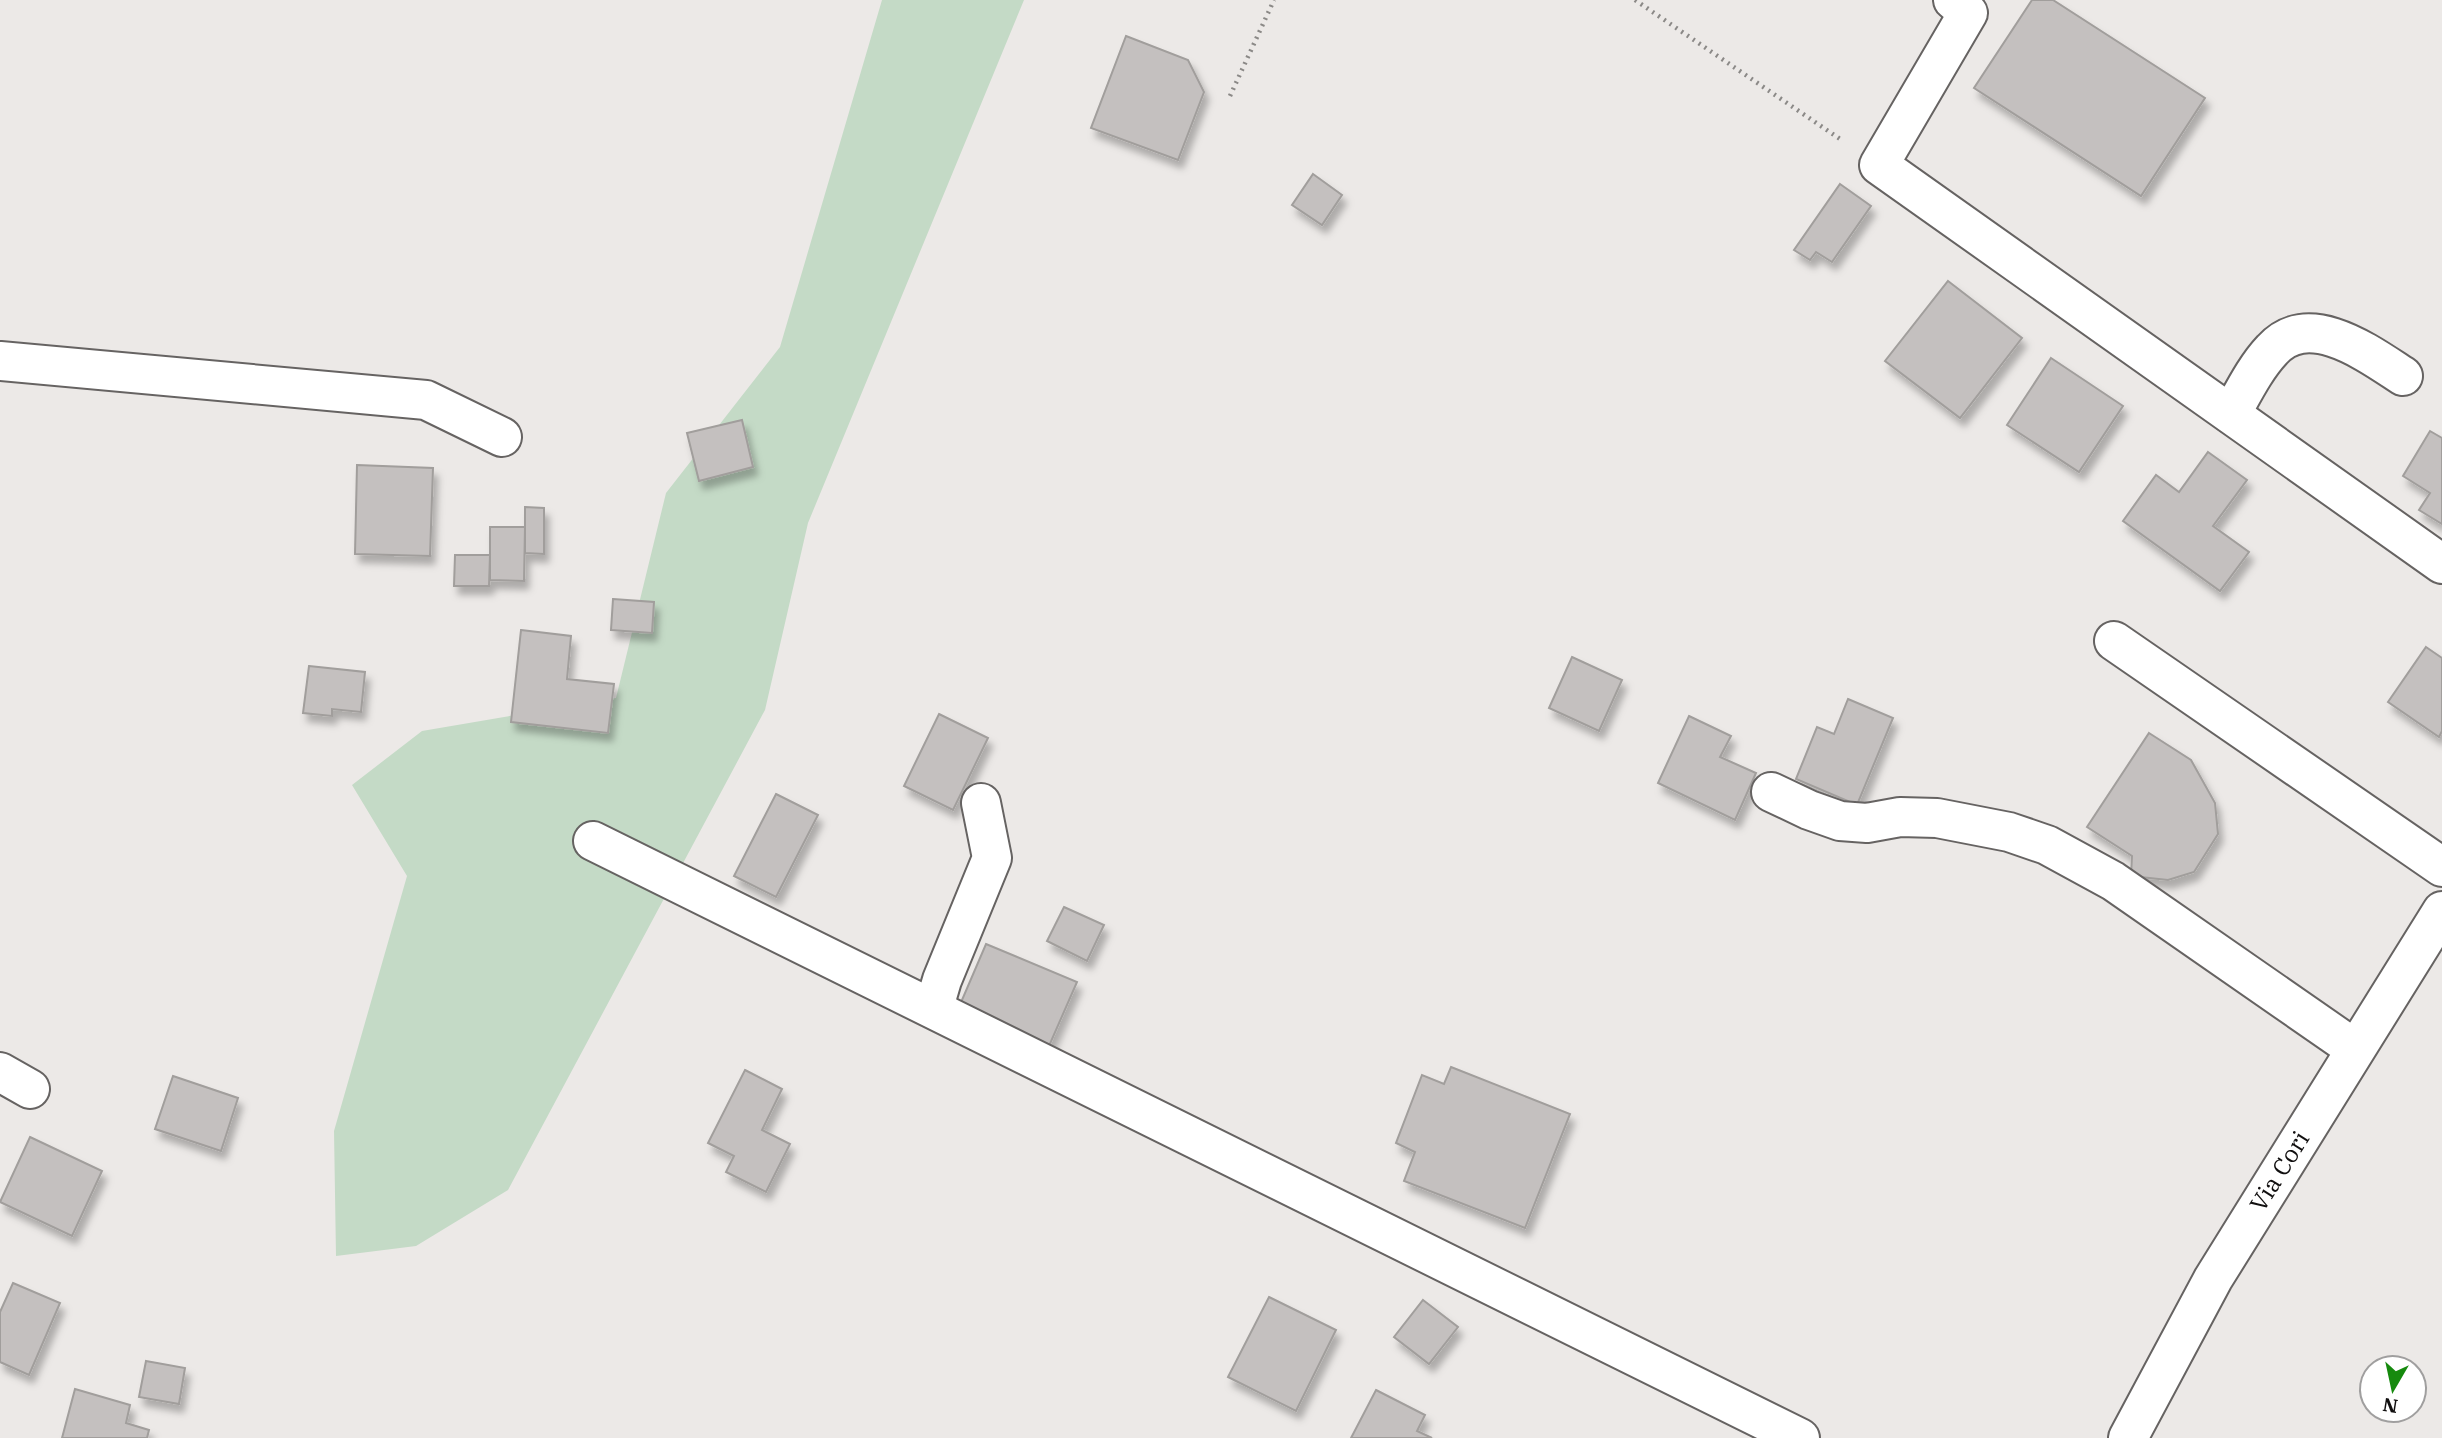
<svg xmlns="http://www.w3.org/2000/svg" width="2442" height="1438" font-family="'IBM Plex Serif',serif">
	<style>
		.green { fill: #c4dac6 }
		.building { fill: #c4c0bf; stroke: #a19e9c; stroke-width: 2; filter: url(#shadow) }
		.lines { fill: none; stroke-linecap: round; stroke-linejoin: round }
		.minor-casing { stroke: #666362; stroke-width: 42 }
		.path { stroke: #8b8987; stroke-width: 4.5; stroke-dasharray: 2 5; stroke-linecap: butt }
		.minor { stroke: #fff; stroke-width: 38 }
		.labels { text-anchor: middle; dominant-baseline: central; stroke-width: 7; stroke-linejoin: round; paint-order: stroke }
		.street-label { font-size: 24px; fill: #110f0f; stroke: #fff }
	</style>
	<defs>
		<filter id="shadow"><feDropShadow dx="4.5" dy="8" stdDeviation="3.5" flood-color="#0004"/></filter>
	</defs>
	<rect width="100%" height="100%" fill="#ece9e7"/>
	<polygon class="green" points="882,0 1024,0 808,523 765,710 508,1190 416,1246 336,1256 334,1131 407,876 352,785 422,731 616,698 666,493 780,347"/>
	<g class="building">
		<polygon points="2032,0 2053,0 2205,98 2141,196 1974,88"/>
		<polygon points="1126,36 1188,60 1204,92 1178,160 1091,128"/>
		<polygon points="1313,174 1342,195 1322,225 1292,205"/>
		<polygon points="1840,184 1871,206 1832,262 1816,252 1810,260 1794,250"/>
		<polygon points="1948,281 2022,338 1960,418 1885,361"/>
		<polygon points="2051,358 2123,406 2079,472 2007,425"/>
		<polygon points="742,420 753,467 699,481 687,433"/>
		<polygon points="2430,431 2442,438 2442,524 2419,510 2430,493 2403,476"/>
		<polygon points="2208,452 2247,480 2213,526 2249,552 2220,591 2123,521 2156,475 2179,492"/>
		<polygon points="357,465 433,468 430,556 355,554"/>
		<polygon points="525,507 544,508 544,554 525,553"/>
		<polygon points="490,527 525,527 524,581 490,580"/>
		<polygon points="455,555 490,555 489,586 454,586"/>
		<polygon points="613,599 654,602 652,633 611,630"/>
		<polygon points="521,630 571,636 567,679 614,684 608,733 511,722"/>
		<polygon points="2426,647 2442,658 2442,731 2439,737 2388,702"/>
		<polygon points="1572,657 1622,680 1599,731 1549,708"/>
		<polygon points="309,666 365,672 361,712 332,709 332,716 303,713"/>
		<polygon points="1848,699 1893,718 1857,805 1796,779 1817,727 1834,734"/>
		<polygon points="939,714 988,738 953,810 904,786"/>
		<polygon points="1689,716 1731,736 1720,757 1756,773 1735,820 1658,783"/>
		<polygon points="2149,733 2191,760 2215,803 2218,834 2194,872 2168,880 2131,876 2132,856 2087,827"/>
		<polygon points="776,794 818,815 776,897 734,876"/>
		<polygon points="1064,907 1104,925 1087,961 1047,941"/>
		<polygon points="986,944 1077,982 1049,1046 959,1007"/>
		<polygon points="1451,1067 1570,1114 1525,1228 1404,1181 1415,1152 1396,1143 1422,1075 1444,1084"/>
		<polygon points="745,1070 782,1089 762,1130 790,1144 766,1192 726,1172 734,1156 708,1143"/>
		<polygon points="173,1076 238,1098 221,1151 155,1129"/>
		<polygon points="30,1137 102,1171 72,1236 0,1202"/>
		<polygon points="13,1283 60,1303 29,1375 0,1362 0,1312"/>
		<polygon points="1269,1297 1336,1330 1296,1411 1228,1377"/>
		<polygon points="1423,1300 1458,1327 1429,1364 1394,1337"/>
		<polygon points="146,1361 185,1368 179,1404 139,1397"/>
		<polygon points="75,1389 130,1405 126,1423 149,1430 147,1438 62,1438"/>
		<polygon points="1376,1390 1425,1415 1417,1431 1432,1438 1351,1438"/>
	</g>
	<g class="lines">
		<defs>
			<g id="minor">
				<polyline points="1953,0 1968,13 1879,165 2442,564"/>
				<polyline points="0,361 426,400 502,437"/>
				<path d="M2231,414C2243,393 2255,368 2272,350C2309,309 2369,354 2403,376"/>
				<polyline points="2114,641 2442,867"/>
				<polyline points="1771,792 1809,810 1840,821 1867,823 1900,817 1937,818 2009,832 2047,845 2113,881 2355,1049"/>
				<polyline points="593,841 1800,1438"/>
				<polyline points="938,1011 937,997 942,980 992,858 981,803"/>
				<polyline points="0,1072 30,1089"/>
				<polyline points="2128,1438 2213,1279 2442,911"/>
			</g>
		</defs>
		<use href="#minor" class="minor-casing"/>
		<g class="path">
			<polyline points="1635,0 1843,141"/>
			<polyline points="1230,96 1274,0"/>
		</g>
		<use href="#minor" class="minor"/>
	</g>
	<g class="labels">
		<g class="street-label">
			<text transform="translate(2279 1171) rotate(-58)">Via Cori</text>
		</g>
	</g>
	<g transform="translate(2393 1389) rotate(189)"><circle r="33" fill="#ffffff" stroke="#a09f9f" stroke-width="2"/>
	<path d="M0-5L12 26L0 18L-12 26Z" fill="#168a0e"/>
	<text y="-10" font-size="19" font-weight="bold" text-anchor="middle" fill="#110f0f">N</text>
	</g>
</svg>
